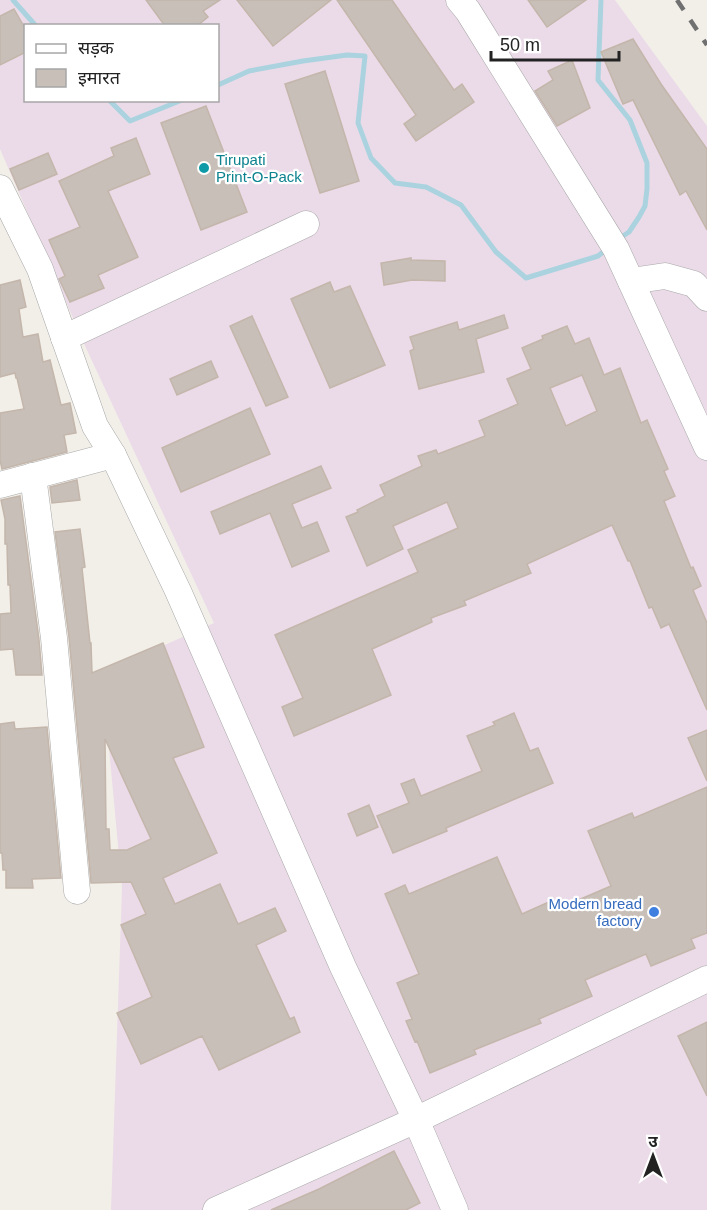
<svg xmlns="http://www.w3.org/2000/svg" width="707" height="1210" font-family="Helvetica,'Noto Sans Devanagari',sans-serif">
	<style>
		.industrial { fill: #ebdbe8; fill-rule: evenodd }
		.lines { fill: none; stroke-linecap: round; stroke-linejoin: round }
		.stream { stroke: #aad3df; stroke-width: 5 }
		.building { fill: #c7bfb8; stroke: #c4b6ab; stroke-width: 1.5; fill-rule: evenodd }
		.minor-casing { stroke: #a9a9a9; stroke-width: 27 }
		.minor { stroke: #fff; stroke-width: 26 }
		.rail { stroke: #707070; stroke-width: 4.5; stroke-dasharray: 12 12; stroke-linecap: butt }
		.culture-dot { fill: #0f9aa8; stroke: #fff; stroke-width: 2 }
		.shop-dot { fill: #3f7fe0; stroke: #fff; stroke-width: 2 }
		.labels { text-anchor: middle; dominant-baseline: central; stroke-width: 4.5; stroke-linejoin: round; paint-order: stroke }
		.culture-label { font-size: 15px; fill: #0d838f; stroke: #fff; text-anchor: start }
		.shop-label { font-size: 15px; fill: #366cbe; stroke: #fff; text-anchor: end }
	</style>
	<rect width="100%" height="100%" fill="#f2efe9"/>
	<path class="industrial" d="M0,0H615L707,126V1210H111L122,888L102,673L214,623L86,348L0,149ZM26,26H218V100H26Z"/>
	<g class="lines">
		<g class="stream">
			<polyline points="13,0 36,26"/>
			<polyline points="601,0 598,80 630,120 647,163 647,189 645,206 639,217 629,232 617,240"/>
			<polyline points="218,85 249,71 303,61 347,55 365,56 358,123 371,158 395,183 426,187 461,205 496,252 526,278 598,256 608,248"/>
			<polyline points="109,100 130,121 182,100"/>
		</g>
	</g>
	<g class="building">
		<polygon points="146,0 220,0 203,11 208,17 197,26 165,26"/>
		<polygon points="237,0 331,0 273,46"/>
		<polygon points="337,0 392,0 454,90 462,84 474,102 416,141 404,124 416,115"/>
		<polygon points="528,0 586,0 547,27"/>
		<polygon points="14,9 26,30 26,52 0,65 0,16"/>
		<polygon points="633,39 661,84 707,149 707,230 686,191 680,195 633,100 623,104 601,52"/>
		<polygon points="572,60 590,108 557,126 535,91 553,80 548,71"/>
		<polygon points="325,71 359,181 320,193 285,84"/>
		<polygon points="206,106 247,212 201,230 161,123"/>
		<polygon points="136,138 150,174 108,191 138,257 98,275 104,288 70,302 59,279 65,276 49,240 80,227 59,181 114,156 111,148"/>
		<polygon points="48,153 57,174 19,190 10,169"/>
		<polygon points="411,258 411,260 445,261 445,281 412,280 384,285 381,263"/>
		<polygon points="20,280 26,307 19,309 23,337 38,334 43,362 50,360 61,405 70,403 76,433 64,435 67,452 2,469 0,460 0,413 24,409 17,378 16,378 15,373 0,377 0,285"/>
		<polygon points="330,282 334,292 350,286 385,365 330,388 291,299"/>
		<polygon points="504,315 508,328 476,339 484,372 419,389 410,351 414,349 410,337 457,322 459,330"/>
		<polygon points="252,316 288,397 266,406 230,326"/>
		<path d="M567,326L575,344L589,338L604,375L620,368L641,423L647,420L668,469L664,471L675,496L664,501L691,568L693,567L701,586L693,590L707,623V710L669,624L661,628L652,607L649,608L630,561H628L612,525L527,564L531,573L464,601L466,605L431,618L432,622L372,649L391,695L294,736L282,707L303,698L275,635L418,572L408,550L458,528L447,502L393,526L403,549L367,566L346,517L358,512L357,510L385,496L380,485L422,466L418,456L436,450L438,454L485,436L479,421L518,404L507,379L531,369L522,348L543,339L542,336ZM582,375L597,411L566,426L550,388Z"/>
		<polygon points="211,361 218,377 177,395 170,379"/>
		<polygon points="250,408 270,454 181,492 162,448"/>
		<polygon points="321,466 331,488 292,504 302,528 317,522 329,551 292,567 270,513 220,534 211,512"/>
		<polygon points="77,480 80,500 52,503 50,487"/>
		<polygon points="20,496 39,640 42,675 16,675 13,649 0,650 0,614 11,613 10,585 8,585 7,544 5,544 5,519 1,500"/>
		<path d="M80,529L85,567L82,568L90,643H91L92,673L163,643L204,747L173,758L217,853L163,878L175,904L220,884L238,924L275,908L286,931L256,945L290,1019L294,1017L300,1032L219,1070L202,1036L141,1064L117,1013L152,997L121,925L146,914L131,882L91,883L69,637L55,532ZM105,739L151,839L127,850H110L109,829H106Z"/>
		<polygon points="514,713 530,751 538,748 553,783 446,828 447,831 393,853 377,816 409,803 401,784 414,779 421,796 482,771 467,736 495,725 493,722"/>
		<polygon points="14,722 15,729 47,727 61,878 32,879 33,888 6,888 6,870 3,870 2,853 0,853 0,724"/>
		<polygon points="707,730 707,781 688,738"/>
		<polygon points="707,787 707,933 691,939 695,948 651,966 646,954 585,980 592,996 539,1019 541,1023 474,1050 476,1054 430,1073 417,1041 415,1042 406,1021 412,1019 397,983 419,974 385,894 405,885 409,894 497,857 522,914 551,901 555,910 611,886 588,831 632,813 634,818"/>
		<polygon points="369,805 378,827 357,836 348,814"/>
		<polygon points="707,1022 707,1096 678,1036"/>
		<polygon points="394,1151 420,1203 406,1210 271,1210 319,1189"/>
	</g>
	<g class="lines">
		<defs>
			<g id="minor">
				<polyline points="459,0 468,11 616,249 707,447"/>
				<polyline points="0,188 40,269 95,426 113,455 178,591 343,967 416,1120 455,1210"/>
				<polyline points="631,281 665,276 694,284 707,298"/>
				<polyline points="64,338 306,224"/>
				<polyline points="33,476 54,638 77,891"/>
				<polyline points="0,485 113,455"/>
				<polyline points="216,1210 416,1120 707,979"/>
			</g>
		</defs>
		<use href="#minor" class="minor-casing"/>
		<use href="#minor" class="minor"/>
		<polyline class="rail" points="677,0 707,45"/>
	</g>
	<circle class="culture-dot" cx="204" cy="168" r="6"/>
	<circle class="shop-dot" cx="654" cy="912" r="6"/>
	<g class="labels">
		<g class="culture-label">
			<text x="216" y="159">Tirupati<tspan x="216" dy="17">Print-O-Pack</tspan></text>
		</g>
		<g class="shop-label">
			<text x="642" y="903">Modern bread<tspan x="642" dy="17">factory</tspan></text>
		</g>
	</g>
	<rect x="24" y="24" width="195" height="78" fill="#ffffff" stroke="#a7a7a7" stroke-width="1.5"/>
	<rect x="36" y="44" width="30" height="9" fill="#ffffff" stroke="#a7a7a7" stroke-width="1.5"/>
	<text x="78" y="54" font-size="18" fill="#222222">सड़क</text>
	<rect x="36" y="69" width="30" height="18" fill="#c7bfb8" stroke="#a7a7a7" stroke-width="1.5"/>
	<text x="78" y="84" font-size="18" fill="#222222">इमारत</text>
	<g transform="translate(653 1156)" stroke="#ffffff" stroke-width="4.5" paint-order="stroke">
	<path d="M0-4.5L10 22L0 15L-10 22Z" fill="#222222"/>
	<text y="-9" font-size="16" font-weight="bold" text-anchor="middle" fill="#222222">उ</text>
	</g>
	<path d="M491 51v9h128v-9" fill="none" stroke="#222222" stroke-width="3"/>
	<text x="500" y="51" font-size="18" fill="#222222" stroke="#ffffff" stroke-width="4.5" paint-order="stroke">50 m</text>
</svg>
